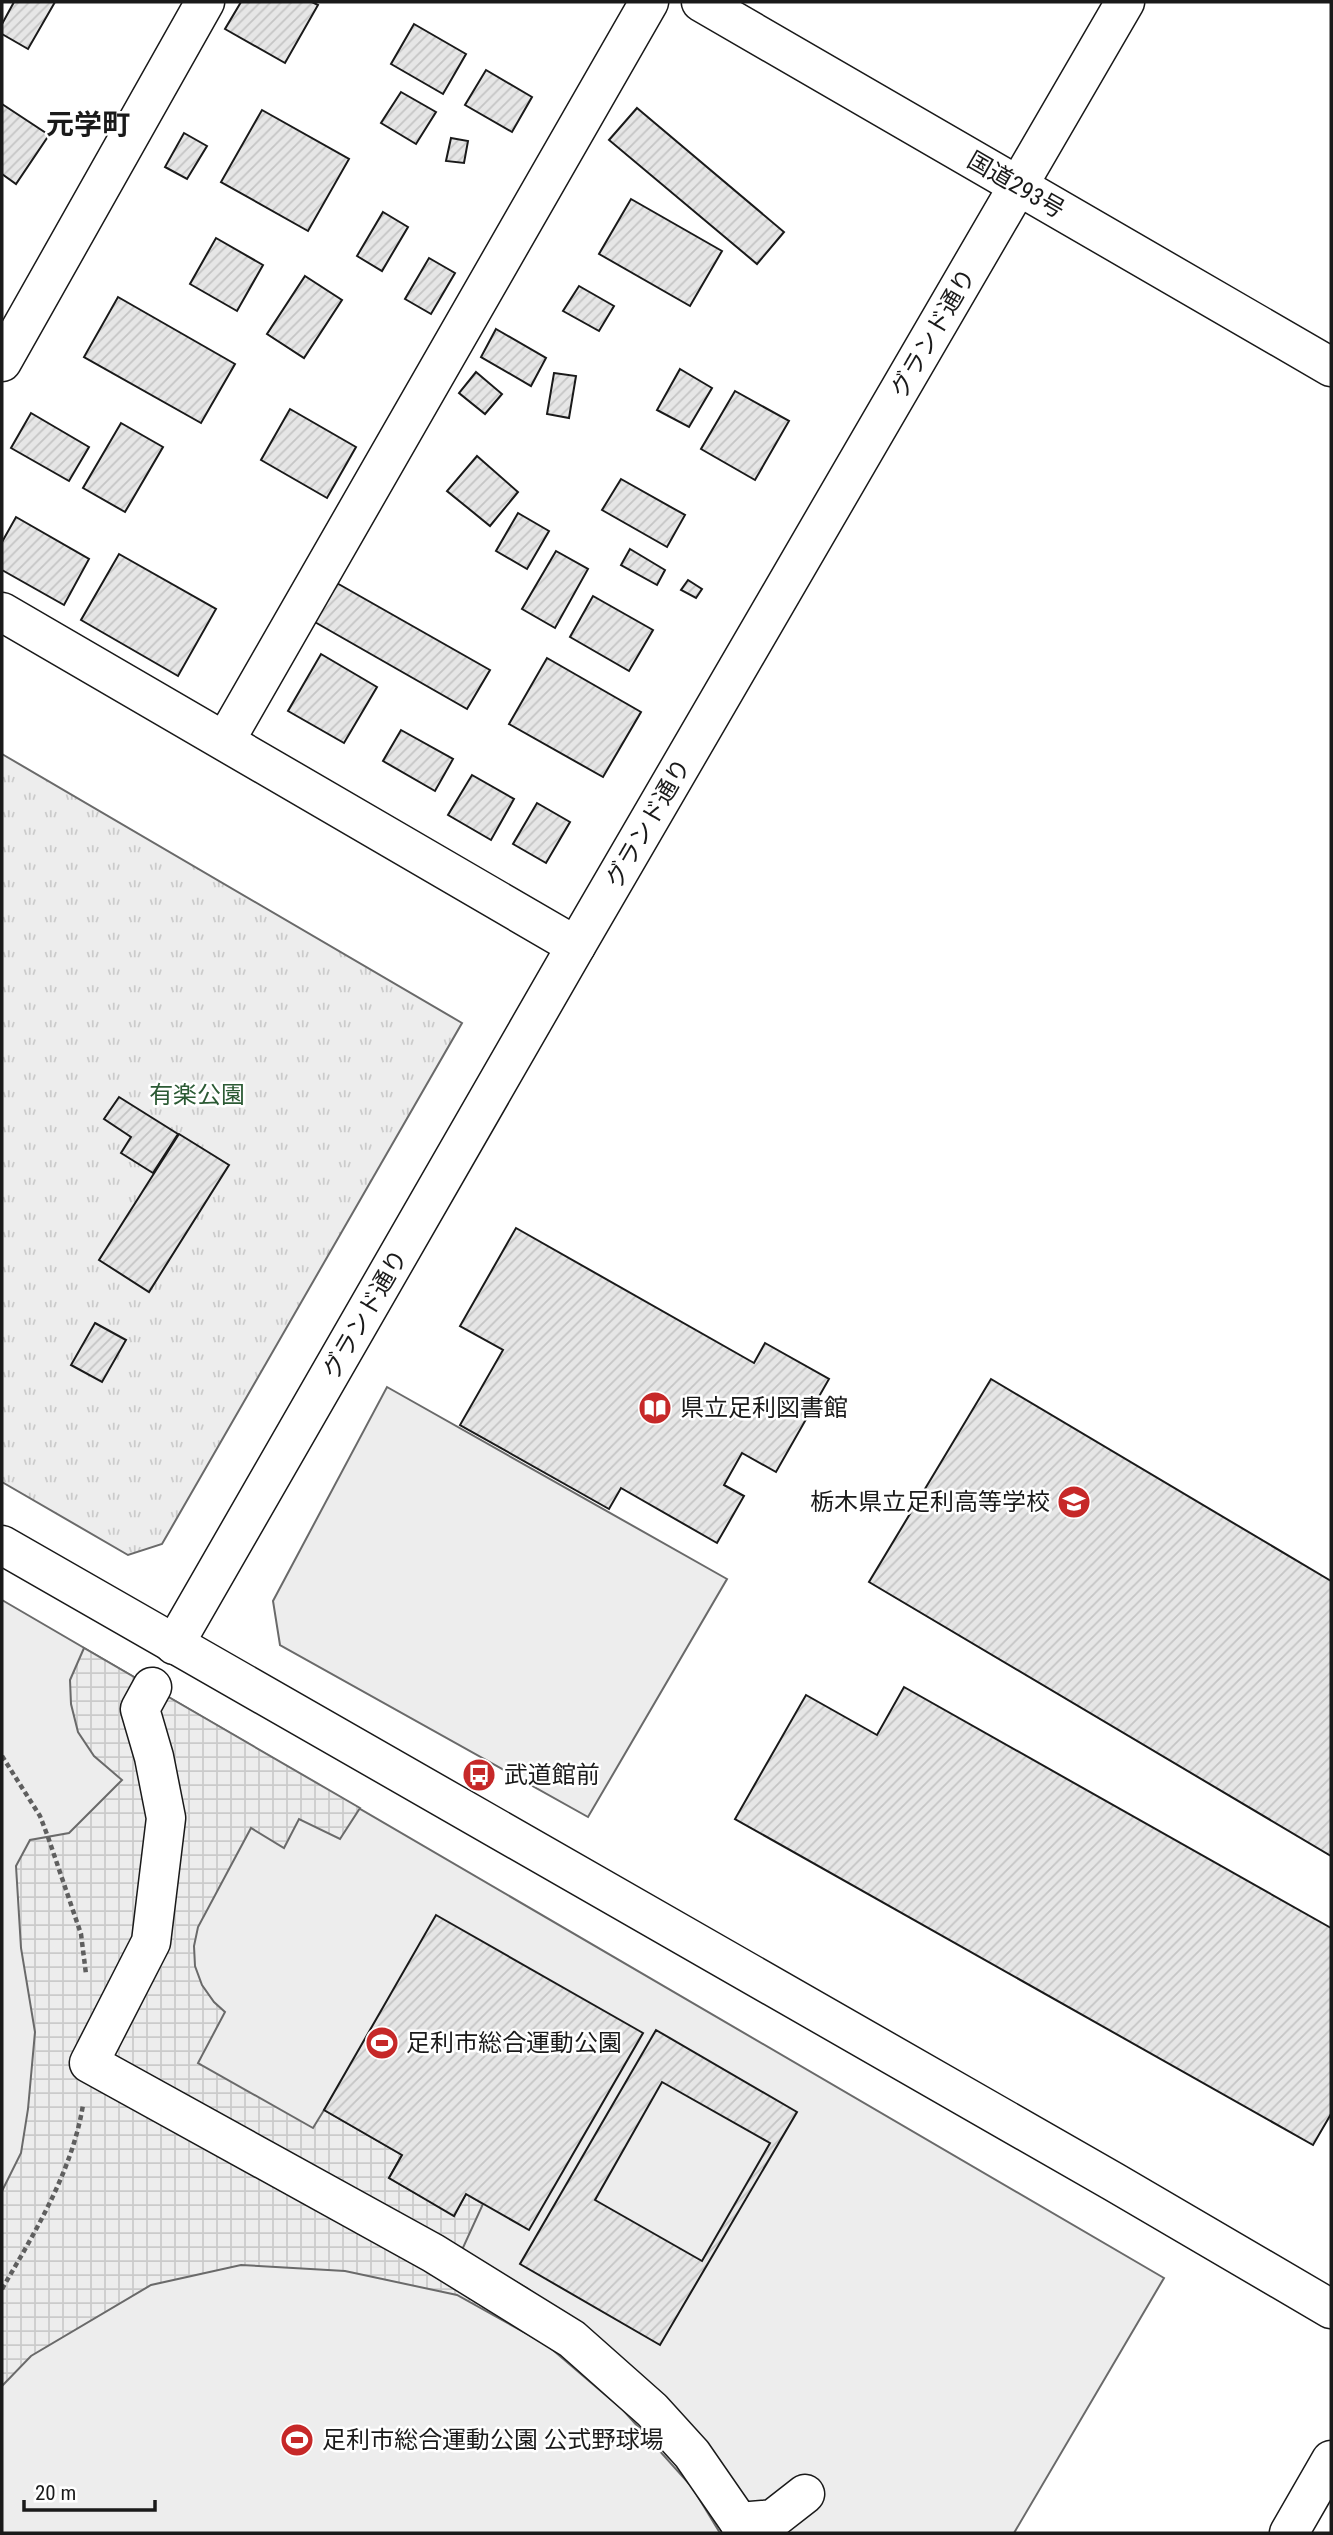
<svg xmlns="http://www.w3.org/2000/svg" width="1333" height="2535" font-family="'Roboto Condensed','Noto Sans JP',sans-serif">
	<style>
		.built { fill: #ededed; stroke: #6a6a6a; stroke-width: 2 }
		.park { fill: url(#park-tufts); stroke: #6a6a6a; stroke-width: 2 }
		.plaza { fill: url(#plaza-grid); stroke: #6a6a6a; stroke-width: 2 }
		.building { fill: url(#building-hatch); stroke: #1a1a1a; stroke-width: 2; fill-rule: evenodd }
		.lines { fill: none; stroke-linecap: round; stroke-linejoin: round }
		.minor-casing { stroke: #1a1a1a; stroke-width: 41 }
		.highway-casing { stroke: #1a1a1a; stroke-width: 41 }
		.path { stroke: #5f5f5f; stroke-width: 4.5; stroke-dasharray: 5 3.5; stroke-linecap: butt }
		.minor { stroke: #fff; stroke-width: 38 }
		.highway { stroke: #fff; stroke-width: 38 }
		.labels { text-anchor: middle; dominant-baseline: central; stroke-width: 5; stroke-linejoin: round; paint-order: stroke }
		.street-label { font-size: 24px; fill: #1a1a1a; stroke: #fff }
		.park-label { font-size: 24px; fill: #2b5a34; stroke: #fff }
		.poi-label { font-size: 24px; fill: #1a1a1a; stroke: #fff; text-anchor: start }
		.quarter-label { font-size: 28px; font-weight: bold; fill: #1a1a1a; stroke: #fff }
	</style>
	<defs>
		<pattern id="park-tufts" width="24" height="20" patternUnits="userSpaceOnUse" patternTransform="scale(1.75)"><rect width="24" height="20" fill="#ededed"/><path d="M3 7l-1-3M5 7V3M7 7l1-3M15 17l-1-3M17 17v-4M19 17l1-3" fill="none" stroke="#cbcbcb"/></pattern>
		<pattern id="plaza-grid" width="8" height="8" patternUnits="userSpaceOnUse" patternTransform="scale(1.75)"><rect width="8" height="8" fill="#ededed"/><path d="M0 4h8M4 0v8" fill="none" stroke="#cbcbcb"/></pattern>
		<pattern id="building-hatch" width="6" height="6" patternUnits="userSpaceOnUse" patternTransform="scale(1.75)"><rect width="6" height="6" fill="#e6e6e6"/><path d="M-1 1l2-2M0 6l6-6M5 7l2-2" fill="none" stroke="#c5c5c5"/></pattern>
	</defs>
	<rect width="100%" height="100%" fill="#fff"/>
	<g class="built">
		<polygon points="387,1387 727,1579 588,1817 280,1645 273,1601"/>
		<polygon points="2,1600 1164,2278 1014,2533 2,2533"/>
	</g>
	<polygon class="park" points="2,754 462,1023 162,1544 128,1555 2,1482"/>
	<polygon class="plaza" points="84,1648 360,1808 340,1839 299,1819 284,1848 251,1828 198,1927 194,1946 195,1966 202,1985 214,2002 225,2012 198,2063 313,2128 324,2110 402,2155 389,2178 454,2215 466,2194 483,2204 461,2252 527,2288 612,2353 765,2533 720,2533 692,2487 623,2410 547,2345 457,2295 345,2271 241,2265 151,2285 31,2356 2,2386 2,2191 21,2153 28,2109 35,2032 21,1948 16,1866 30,1840 69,1833 122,1780 94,1756 78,1732 71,1704 70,1680"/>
	<g class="building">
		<polygon points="14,2 55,2 28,49 2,34 2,24"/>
		<polygon points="241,2 312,2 318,5 285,63 225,29"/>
		<polygon points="414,24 466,54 443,94 391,64"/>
		<polygon points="486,70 532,97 512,132 465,105"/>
		<polygon points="401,92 436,112 416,144 381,123"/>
		<polygon points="2,104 49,135 16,184 2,174"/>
		<polygon points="637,108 784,232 757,264 609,140"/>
		<polygon points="262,110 349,159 308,231 221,182"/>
		<polygon points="184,133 207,146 187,179 165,167"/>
		<polygon points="451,138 468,141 464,163 446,161"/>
		<polygon points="631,199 722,251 690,306 599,254"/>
		<polygon points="383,212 408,227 382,271 357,256"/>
		<polygon points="216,238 263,265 237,311 190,284"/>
		<polygon points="429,258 455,273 431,314 405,299"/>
		<polygon points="305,276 342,300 304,358 267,334"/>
		<polygon points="579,286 614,306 599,331 563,311"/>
		<polygon points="118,297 235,364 201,423 84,357"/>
		<polygon points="496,329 546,358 531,386 481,357"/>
		<polygon points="680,369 712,388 689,427 657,410"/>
		<polygon points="476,372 502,394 485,414 459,393"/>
		<polygon points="554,373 576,376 569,418 547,414"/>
		<polygon points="735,391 789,421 755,480 701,449"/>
		<polygon points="290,409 356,447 327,498 261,460"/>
		<polygon points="31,413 89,447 69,481 11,448"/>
		<polygon points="121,423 163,447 125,512 83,488"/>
		<polygon points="477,456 518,492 490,526 447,491"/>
		<polygon points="621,479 685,515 667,547 602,510"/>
		<polygon points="518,513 549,531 527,569 496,551"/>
		<polygon points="16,517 89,559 64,605 2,570 2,542"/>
		<polygon points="630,549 665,570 657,585 621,565"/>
		<polygon points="556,551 588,569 555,628 522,609"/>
		<polygon points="119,554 216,609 178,676 81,620"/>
		<polygon points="688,580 702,589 696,598 681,590"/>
		<polygon points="335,582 490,670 467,709 313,621"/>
		<polygon points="593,596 653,630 629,671 570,637"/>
		<polygon points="321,654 377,687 344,743 288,711"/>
		<polygon points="547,658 641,712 603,777 509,724"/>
		<polygon points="401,730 453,759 435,791 383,761"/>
		<polygon points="472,775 514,799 491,840 448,815"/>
		<polygon points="537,803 570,822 546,863 513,844"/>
		<polygon points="119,1097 178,1134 153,1173 121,1153 131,1137 104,1119"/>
		<polygon points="179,1134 229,1165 149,1292 99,1260"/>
		<polygon points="516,1228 754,1363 765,1343 829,1379 776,1472 742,1453 724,1485 744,1496 717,1543 621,1488 609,1509 460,1425 503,1350 460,1326"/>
		<polygon points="95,1323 126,1340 102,1382 71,1365"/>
		<polygon points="991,1379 1331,1581 1331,1856 869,1582"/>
		<polygon points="904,1687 1331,1928 1331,2114 1313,2145 735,1819 806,1695 877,1735"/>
		<polygon points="436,1915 643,2033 529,2230 466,2194 454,2216 389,2178 402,2155 324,2110"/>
		<path d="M656,2030L797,2112L660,2345L520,2264ZM662,2082L770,2143L702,2261L595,2200Z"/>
	</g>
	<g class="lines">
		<defs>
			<g id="minor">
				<polyline points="2,362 205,2"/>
				<polyline points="2,612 576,946"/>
				<polyline points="225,741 649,2"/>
				<polyline points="2,1545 1114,2182 1331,2309"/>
				<polyline points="174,1645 576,946 1125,2"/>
				<polyline points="152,1687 140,1709 154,1757 166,1818 151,1942 89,2063 433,2253 572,2339 652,2410 692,2454 739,2522 744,2533"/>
				<polyline points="739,2522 773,2519 805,2494"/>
				<polyline points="1289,2533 1331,2460"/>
			</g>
			<polyline id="highway" points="701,2 1331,367"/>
		</defs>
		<use href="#minor" class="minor-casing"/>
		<use href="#highway" class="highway-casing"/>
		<g class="path">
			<polyline points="2,1756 40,1816 48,1837 81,1934 86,1974"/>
			<path d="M2,2289C35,2232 72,2172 83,2105"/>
		</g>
		<use href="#minor" class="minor"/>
		<use href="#highway" class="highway"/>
	</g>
	<defs>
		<symbol id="library-disc" viewBox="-11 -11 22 22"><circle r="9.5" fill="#c62828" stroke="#fff"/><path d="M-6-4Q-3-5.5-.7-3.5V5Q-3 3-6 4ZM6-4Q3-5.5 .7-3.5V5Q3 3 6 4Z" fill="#fff"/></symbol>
		<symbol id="school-disc" viewBox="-11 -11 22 22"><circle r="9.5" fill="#c62828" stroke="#fff"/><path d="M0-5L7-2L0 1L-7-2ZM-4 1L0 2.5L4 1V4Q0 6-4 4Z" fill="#fff"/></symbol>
		<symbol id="bus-disc" viewBox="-11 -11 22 22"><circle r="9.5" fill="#c62828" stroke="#fff"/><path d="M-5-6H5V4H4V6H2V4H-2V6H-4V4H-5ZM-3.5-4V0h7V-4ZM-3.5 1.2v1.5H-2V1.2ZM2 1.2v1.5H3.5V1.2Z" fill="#fff"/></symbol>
		<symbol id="stadium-disc" viewBox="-11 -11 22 22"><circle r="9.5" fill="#c62828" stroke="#fff"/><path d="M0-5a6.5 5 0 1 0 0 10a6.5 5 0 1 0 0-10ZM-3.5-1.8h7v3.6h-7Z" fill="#fff"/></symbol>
	</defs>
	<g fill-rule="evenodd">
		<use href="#library-disc" x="636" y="1389" width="38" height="38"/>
		<use href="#school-disc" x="1055" y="1483" width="38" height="38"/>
		<use href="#bus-disc" x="460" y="1756" width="38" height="38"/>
		<use href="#stadium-disc" x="363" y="2024" width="38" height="38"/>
		<use href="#stadium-disc" x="278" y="2421" width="38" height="38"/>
	</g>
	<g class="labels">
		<g class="street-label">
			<text transform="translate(1016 185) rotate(30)">国道293号</text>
			<text transform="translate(933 333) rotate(-60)">グランド通り</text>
			<text transform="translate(648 823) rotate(-60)">グランド通り</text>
			<text transform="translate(365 1314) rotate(-60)">グランド通り</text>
		</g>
		<g class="park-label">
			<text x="197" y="1095">有楽公園</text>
		</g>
		<g class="poi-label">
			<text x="680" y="1408">県立足利図書館</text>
			<text x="1050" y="1502" text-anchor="end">栃木県立足利高等学校</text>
			<text x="504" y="1775">武道館前</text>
			<text x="406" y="2043">足利市総合運動公園</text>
			<text x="322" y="2440">足利市総合運動公園 公式野球場</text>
		</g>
		<g class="quarter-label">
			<text x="88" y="124">元学町</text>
		</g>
	</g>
	<rect width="1333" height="2535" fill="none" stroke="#1a1a1a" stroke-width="7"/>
	<path d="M24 2500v10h131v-10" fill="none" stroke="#1a1a1a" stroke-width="3.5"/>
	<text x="35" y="2500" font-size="21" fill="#1a1a1a" stroke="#ffffff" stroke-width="5" paint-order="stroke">20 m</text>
</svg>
